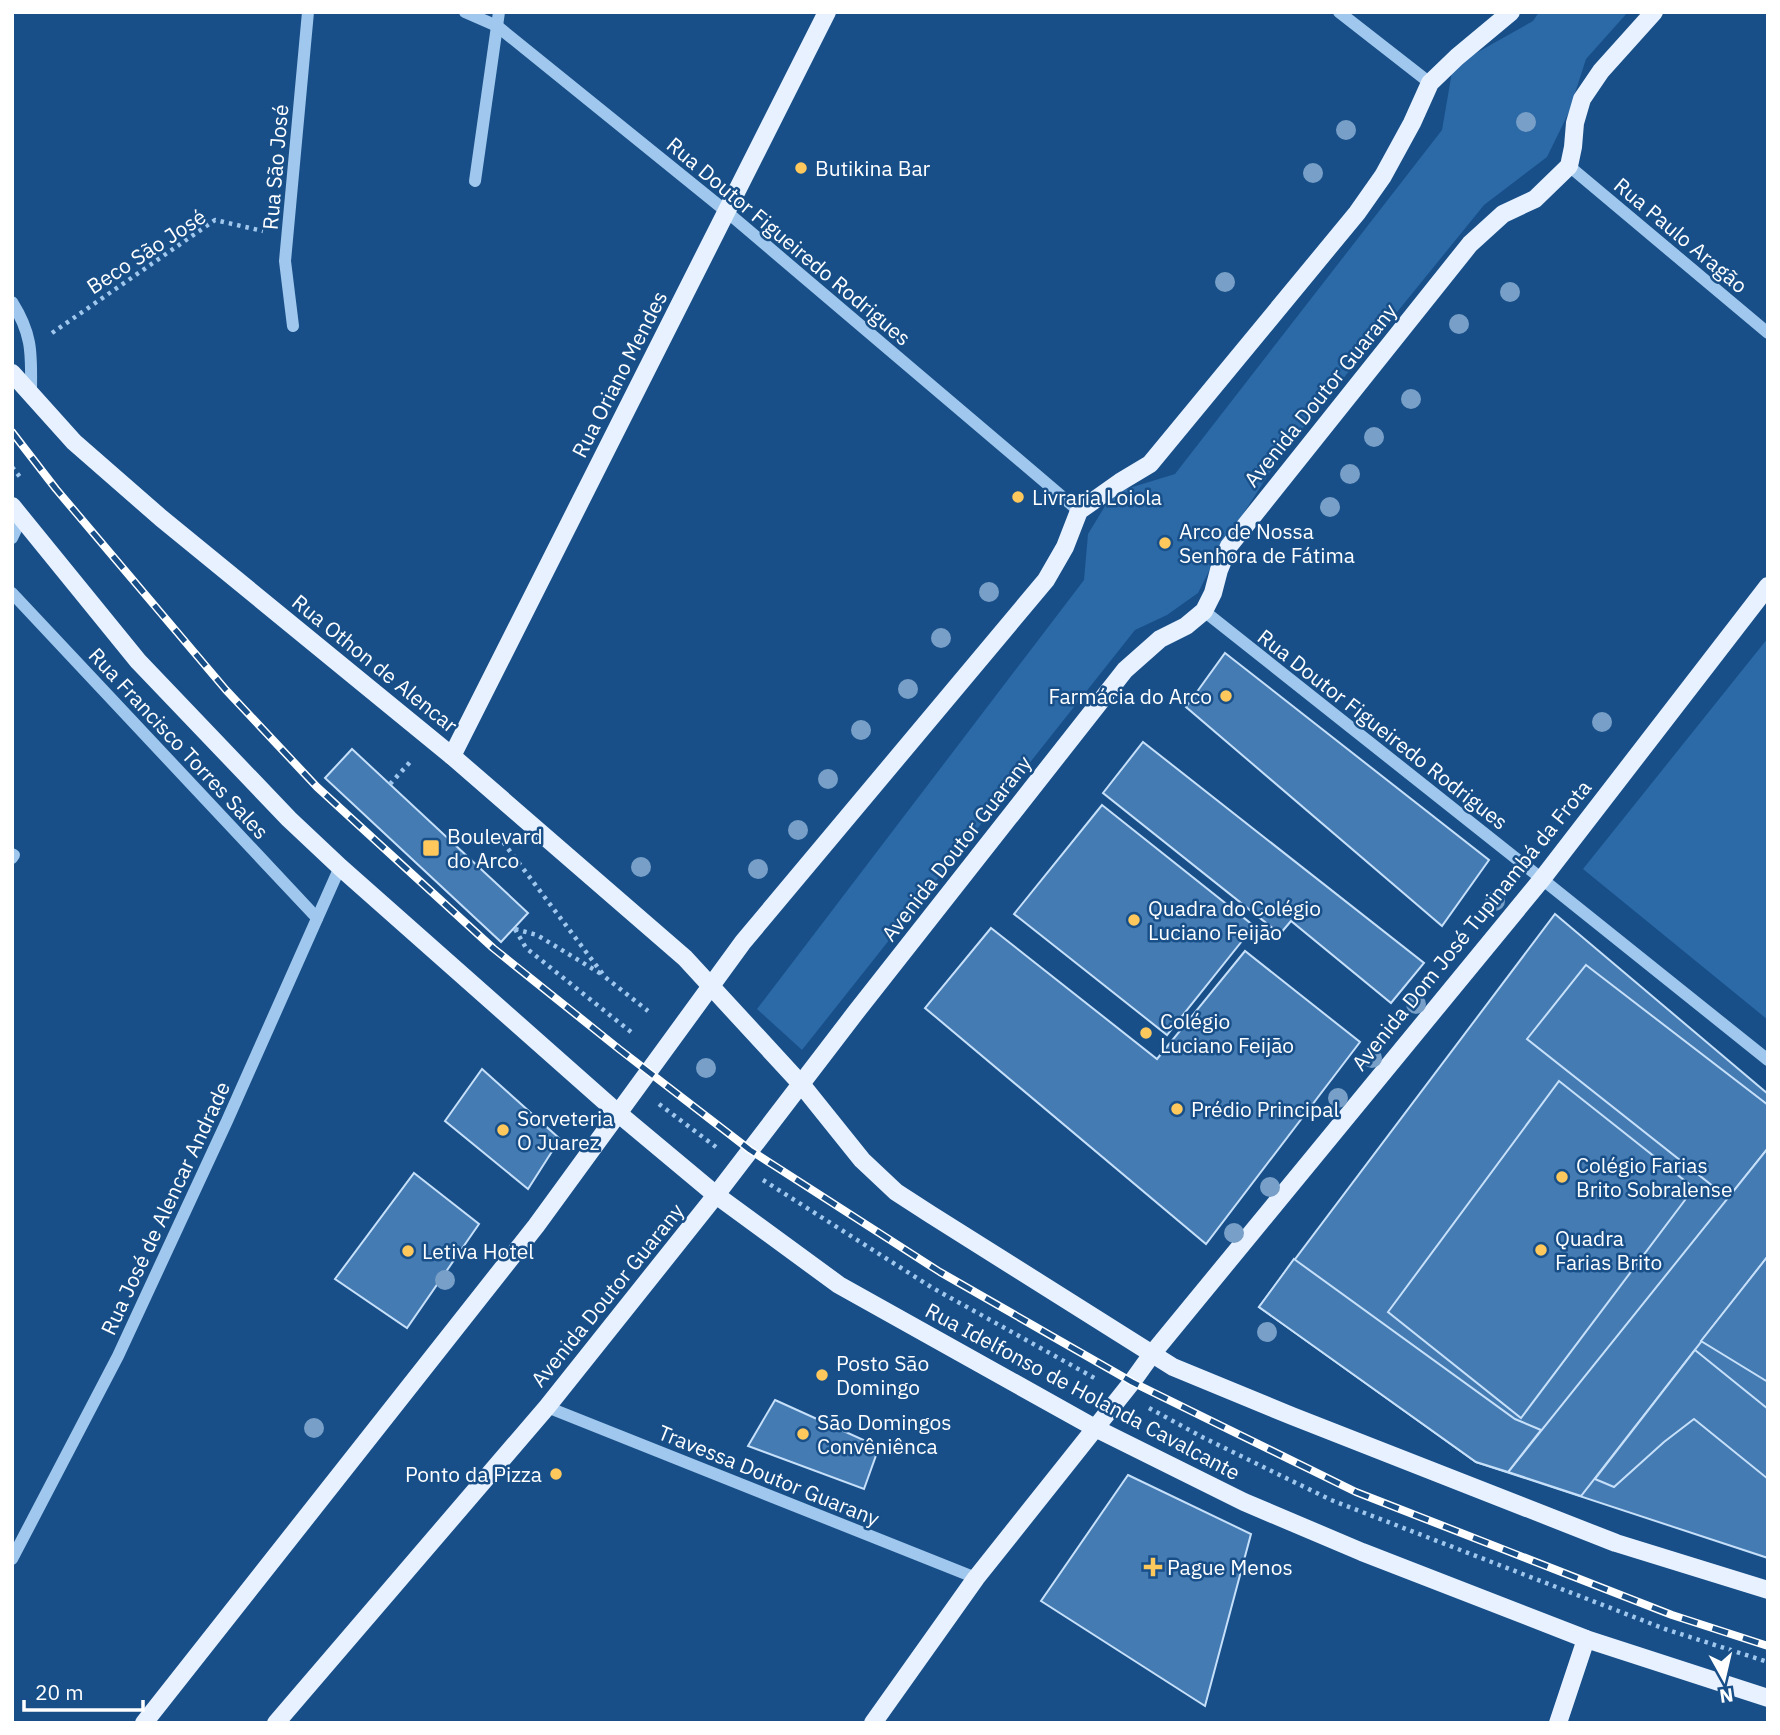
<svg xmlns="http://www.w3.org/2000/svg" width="1780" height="1735" font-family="'IBM Plex Sans',sans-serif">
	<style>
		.green { fill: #2b69a7 }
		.building { fill: #457bb3; stroke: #c6e0fa; stroke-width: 2 }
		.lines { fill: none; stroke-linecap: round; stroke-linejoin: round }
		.path { stroke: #a0c7ed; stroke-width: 4.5; stroke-dasharray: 3.5 5; stroke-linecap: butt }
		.minor { stroke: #a0c7ed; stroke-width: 12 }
		.major { stroke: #e7f1ff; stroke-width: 18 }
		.rail-casing { stroke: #fff; stroke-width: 8 }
		.rail { stroke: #184f88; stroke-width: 5; stroke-dasharray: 16; stroke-linecap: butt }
		.tree { fill: #789fc7 }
		.poi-dot { fill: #ffc85d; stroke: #184f88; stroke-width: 2.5 }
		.labels { text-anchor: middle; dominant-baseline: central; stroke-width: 5; stroke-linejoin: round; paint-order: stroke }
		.street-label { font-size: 21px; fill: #fff; stroke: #184f88 }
		.poi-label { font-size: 21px; fill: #fff; stroke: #184f88; text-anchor: start }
	</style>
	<rect width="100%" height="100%" fill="#184f88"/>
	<g class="green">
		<polygon points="1539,12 1628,12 1586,59 1569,112 1547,157 1484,205 1281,455 1218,553 1198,593 1167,615 1135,630 802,1050 757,1009 1084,580 1088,534 1113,493 1175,474 1442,130 1453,66 1533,21"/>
		<polygon points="1768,638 1768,1020 1583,869"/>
	</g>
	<g class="building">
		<polygon points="1225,653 1489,860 1442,926 1186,707"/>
		<polygon points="1143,742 1424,963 1391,1003 1291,921 1280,934 1103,793"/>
		<polygon points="352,749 528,913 501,942 325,778"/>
		<polygon points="1102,805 1254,926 1167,1035 1014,914"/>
		<polygon points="1555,914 1768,1094 1768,1558 1476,1462 1259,1307"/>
		<polygon points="991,928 1157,1059 1245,951 1360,1042 1206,1244 925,1008"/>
		<polygon points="1586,965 1768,1105 1768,1148 1728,1198 1527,1039"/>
		<polygon points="482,1069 560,1139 528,1189 445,1121"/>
		<polygon points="1559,1081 1694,1188 1521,1418 1388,1312"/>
		<polygon points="1768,1148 1768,1256 1581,1496 1508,1472"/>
		<polygon points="414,1173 479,1224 407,1328 335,1279"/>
		<polygon points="1768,1256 1768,1382 1701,1341"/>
		<polygon points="1294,1259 1515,1419 1541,1430 1508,1472 1476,1462 1259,1307"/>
		<polygon points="1695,1350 1768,1409 1768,1479 1694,1419 1664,1442 1614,1487 1595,1479"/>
		<polygon points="775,1400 879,1447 864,1489 748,1446"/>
		<polygon points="1128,1475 1251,1534 1205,1706 1041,1601"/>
	</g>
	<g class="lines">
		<g class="path">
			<polyline points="52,333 215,220 263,231"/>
			<polyline points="12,467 20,477"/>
			<polyline points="390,784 411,761 413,762"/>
			<polyline points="503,842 605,977 648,1011"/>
			<polyline points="515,929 526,948 631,1032"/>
			<polyline points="515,929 537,935 603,975"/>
			<polyline points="659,1104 716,1147"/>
			<polyline points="763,1180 931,1287 1098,1380"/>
			<polyline points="1149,1408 1204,1438 1331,1500 1665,1629 1768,1662"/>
		</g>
		<g class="minor">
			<polyline points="465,12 497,26 727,212 1079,511"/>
			<polyline points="1339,12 1430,83"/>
			<polyline points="1569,166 1768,333"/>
			<polyline points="475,181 499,12"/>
			<path d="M12,302C34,337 31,356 31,395"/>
			<polyline points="293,326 285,261 308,12"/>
			<polyline points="12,538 21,519"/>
			<polyline points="12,593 317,918"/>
			<polyline points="1204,611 1542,879 1768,1060"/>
			<polyline points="12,854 14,855 12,858"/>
			<polyline points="547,1407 976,1578"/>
			<polyline points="12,1559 118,1356 227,1121 340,867"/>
		</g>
		<g class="major">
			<polyline points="12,373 74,442 161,518 452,756 685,958 801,1084 862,1160 896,1192 930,1214 1173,1367 1292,1416 1616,1543 1768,1590"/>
			<polyline points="12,506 138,661 289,819 340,867 619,1114 716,1195 839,1285 1095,1428 1244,1502 1362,1552 1586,1639 1768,1698"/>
			<polyline points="452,756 827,12"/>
			<polyline points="144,1723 536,1226 743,942 1046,580 1065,547 1079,511 1120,482 1150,464 1357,213 1383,176 1412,123 1430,83 1457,57 1511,12"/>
			<polyline points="276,1723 547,1407 716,1195 856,1012 1125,670 1160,639 1186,626 1204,611 1213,593 1219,570 1229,546 1470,244 1503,214 1535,199 1569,166 1573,147 1575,123 1582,99 1601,71 1654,12"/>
			<polyline points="873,1723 976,1578 1132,1382 1152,1354 1542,879 1768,586"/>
			<polyline points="1558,1723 1586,1639"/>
		</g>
		<defs>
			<polyline id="rail" points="12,432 56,489 226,690 317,787 493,948 619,1049 750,1150 940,1272 1132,1382 1356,1492 1672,1615 1768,1646"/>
		</defs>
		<use href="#rail" class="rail-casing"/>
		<use href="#rail" class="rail"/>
	</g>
	<g class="tree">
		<circle cx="1526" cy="122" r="10"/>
		<circle cx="1346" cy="130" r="10"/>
		<circle cx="1313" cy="173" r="10"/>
		<circle cx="1225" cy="282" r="10"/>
		<circle cx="1510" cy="292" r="10"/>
		<circle cx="1459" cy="324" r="10"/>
		<circle cx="1411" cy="399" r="10"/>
		<circle cx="1374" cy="437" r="10"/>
		<circle cx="1350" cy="474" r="10"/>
		<circle cx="1330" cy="507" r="10"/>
		<circle cx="989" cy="592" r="10"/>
		<circle cx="941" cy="638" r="10"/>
		<circle cx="908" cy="689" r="10"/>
		<circle cx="1602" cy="722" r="10"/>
		<circle cx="861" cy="730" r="10"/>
		<circle cx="828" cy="779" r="10"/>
		<circle cx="798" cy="830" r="10"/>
		<circle cx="641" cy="867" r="10"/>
		<circle cx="758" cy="869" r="10"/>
		<circle cx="1495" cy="901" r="10"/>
		<circle cx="1416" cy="1004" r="10"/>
		<circle cx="1372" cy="1058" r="10"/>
		<circle cx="706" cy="1068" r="10"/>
		<circle cx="1338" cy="1098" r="10"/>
		<circle cx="1270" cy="1187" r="10"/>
		<circle cx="1234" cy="1233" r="10"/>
		<circle cx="445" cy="1280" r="10"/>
		<circle cx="1267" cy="1332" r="10"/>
		<circle cx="314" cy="1428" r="10"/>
	</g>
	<g class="poi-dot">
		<circle cx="801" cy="168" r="7"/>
		<circle cx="1018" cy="497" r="7"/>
		<circle cx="1165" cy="543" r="7"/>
		<circle cx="1226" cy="696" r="7"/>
		<rect x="422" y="839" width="18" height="18" rx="3.5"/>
		<circle cx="1134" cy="920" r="7"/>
		<circle cx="1146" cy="1033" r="7"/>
		<circle cx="1177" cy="1109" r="7"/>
		<circle cx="503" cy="1130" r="7"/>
		<circle cx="1562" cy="1177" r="7"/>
		<circle cx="1541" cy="1250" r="7"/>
		<circle cx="408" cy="1251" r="7"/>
		<circle cx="822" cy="1375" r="7"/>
		<circle cx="803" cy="1434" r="7"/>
		<circle cx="556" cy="1474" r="7"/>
		<path d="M1149.5 1556.5h7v7h7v7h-7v7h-7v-7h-7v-7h7z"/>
	</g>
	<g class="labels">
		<g class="street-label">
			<text transform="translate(275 167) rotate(-85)">Rua São José</text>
			<text transform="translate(1681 235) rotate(40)">Rua Paulo Aragão</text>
			<text transform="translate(789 241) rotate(40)">Rua Doutor Figueiredo Rodrigues</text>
			<text transform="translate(146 251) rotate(-33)">Beco São José</text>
			<text transform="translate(619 374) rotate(-63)">Rua Oriano Mendes</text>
			<text transform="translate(1320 395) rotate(-51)">Avenida Doutor Guarany</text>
			<text transform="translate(375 663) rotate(39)">Rua Othon de Alencar</text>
			<text transform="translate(1383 729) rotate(38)">Rua Doutor Figueiredo Rodrigues</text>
			<text transform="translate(179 743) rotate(47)">Rua Francisco Torres Sales</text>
			<text transform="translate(956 848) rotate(-52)">Avenida Doutor Guarany</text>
			<text transform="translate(1471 925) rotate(-51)">Avenida Dom José Tupinambá da Frota</text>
			<text transform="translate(165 1208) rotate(-65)">Rua José de Alencar Andrade</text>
			<text transform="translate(607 1295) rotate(-51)">Avenida Doutor Guarany</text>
			<text transform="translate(1083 1391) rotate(28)">Rua Idelfonso de Holanda Cavalcante</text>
			<text transform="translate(769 1475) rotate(22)">Travessa Doutor Guarany</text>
		</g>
		<g class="poi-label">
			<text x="815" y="168">Butikina Bar</text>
			<text x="1032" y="497">Livraria Loiola</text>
			<text x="1179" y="531">Arco de Nossa<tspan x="1179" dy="24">Senhora de Fátima</tspan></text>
			<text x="1212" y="696" text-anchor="end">Farmácia do Arco</text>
			<text x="447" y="836">Boulevard<tspan x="447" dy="24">do Arco</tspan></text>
			<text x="1148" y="908">Quadra do Colégio<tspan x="1148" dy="24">Luciano Feijão</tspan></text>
			<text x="1160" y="1021">Colégio<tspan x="1160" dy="24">Luciano Feijão</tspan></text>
			<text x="1191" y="1109">Prédio Principal</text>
			<text x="517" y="1118">Sorveteria<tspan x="517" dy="24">O Juarez</tspan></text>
			<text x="1576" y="1165">Colégio Farias<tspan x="1576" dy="24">Brito Sobralense</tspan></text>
			<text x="1555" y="1238">Quadra<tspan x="1555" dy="24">Farias Brito</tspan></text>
			<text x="422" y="1251">Letiva Hotel</text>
			<text x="836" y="1363">Posto São<tspan x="836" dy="24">Domingo</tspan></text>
			<text x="817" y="1422">São Domingos<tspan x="817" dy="24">Convêniênca</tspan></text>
			<text x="542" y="1474" text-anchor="end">Ponto da Pizza</text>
			<text x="1167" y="1567">Pague Menos</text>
		</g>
	</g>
	<rect width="1780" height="1735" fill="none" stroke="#ffffff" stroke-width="28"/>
	<g transform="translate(1724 1679) rotate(172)" stroke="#184f88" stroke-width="5" paint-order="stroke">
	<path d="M0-5L12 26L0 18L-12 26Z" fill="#ffffff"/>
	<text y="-10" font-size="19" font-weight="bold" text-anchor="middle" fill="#ffffff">N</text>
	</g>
	<path d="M24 1700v10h119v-10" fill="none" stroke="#ffffff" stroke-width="3.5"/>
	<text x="35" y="1700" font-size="21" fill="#ffffff" stroke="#184f88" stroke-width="5" paint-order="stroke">20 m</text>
</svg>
